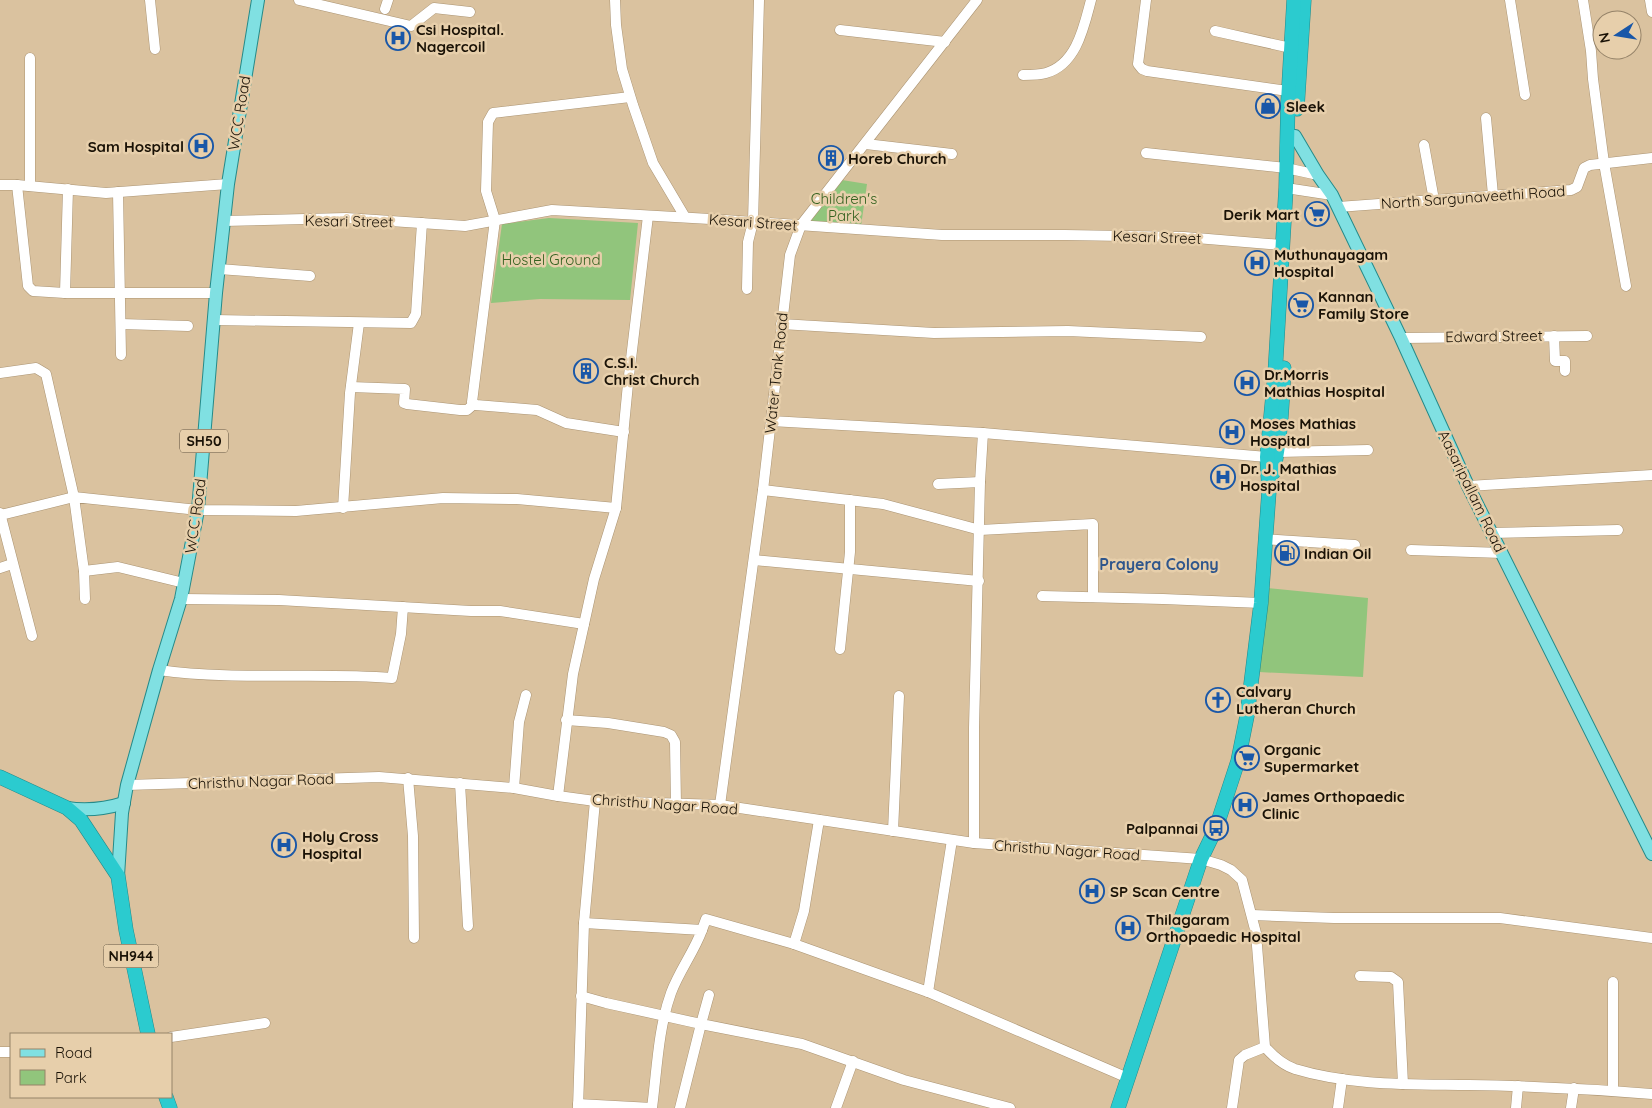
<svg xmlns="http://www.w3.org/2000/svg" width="1652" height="1108" font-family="Quicksand,sans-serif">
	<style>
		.green { fill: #91c57c }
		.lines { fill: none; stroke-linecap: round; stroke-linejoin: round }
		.minor-casing { stroke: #ab9473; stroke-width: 11 }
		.major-casing { stroke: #258a89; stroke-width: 14 }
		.highway-casing { stroke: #258a89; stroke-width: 15 }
		.minor { stroke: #fff; stroke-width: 10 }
		.major { stroke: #80e0e2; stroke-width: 12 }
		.highway { stroke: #2bcbcf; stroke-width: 14 }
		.labels { text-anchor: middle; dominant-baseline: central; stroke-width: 5; stroke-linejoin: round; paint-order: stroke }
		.shield { fill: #e7cfab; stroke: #584b38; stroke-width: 1 }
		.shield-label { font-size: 14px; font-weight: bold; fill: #1a1206 }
		.poi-label { font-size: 15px; font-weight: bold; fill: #1a1206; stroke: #e7cfab; text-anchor: start }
		.street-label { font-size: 15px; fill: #1a1206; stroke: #e7cfab }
		.park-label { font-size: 15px; fill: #356220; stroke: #e7cfab }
		.neighbourhood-label { font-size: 16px; font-weight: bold; fill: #2f568c; stroke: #e7cfab }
	</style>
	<rect width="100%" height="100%" fill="#dac29f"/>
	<g class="green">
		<polygon points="842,180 867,184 861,226 804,224"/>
		<polygon points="549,218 638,223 630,300 540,299 491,303 502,224"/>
		<polygon points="1267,588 1368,598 1363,677 1259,672"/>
	</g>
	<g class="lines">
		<defs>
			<g id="minor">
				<polyline points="150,0 155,49"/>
				<polyline points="299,0 411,26 434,8 470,12"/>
				<polyline points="615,0 616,25 622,69 633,105 653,163 685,217"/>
				<polyline points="1146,0 1138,64 1142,69 1147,71 1288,91"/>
				<polyline points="1510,0 1525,95"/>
				<polyline points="1583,0 1591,51 1593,79 1604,163 1626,286"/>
				<polyline points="1650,0 1652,12"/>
				<polyline points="385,9 388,0"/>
				<polyline points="840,30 945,42"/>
				<polyline points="1215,31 1291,48"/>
				<polyline points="30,58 30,186"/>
				<path d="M1023,75C1030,75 1039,75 1046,73C1077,64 1084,26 1091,0"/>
				<polyline points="1486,118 1493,195"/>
				<polyline points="866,144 952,154"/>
				<polyline points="1424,145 1434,200"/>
				<polyline points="1146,153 1286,168 1318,175"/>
				<polyline points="0,185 17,185 106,193 228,184"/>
				<polyline points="17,185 28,286 33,291 65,293"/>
				<polyline points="1286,188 1332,195"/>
				<polyline points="68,189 65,293 216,293"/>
				<polyline points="118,192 121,355"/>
				<polyline points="1338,207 1571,190 1577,187 1584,168 1590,165 1652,158"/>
				<polyline points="224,221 346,218 465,226 552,210 710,219 942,235 1065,235 1184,237 1282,245"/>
				<polyline points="219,269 310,276"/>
				<polyline points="747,289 748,242 753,222 759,0"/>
				<polyline points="214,320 411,323 416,314 422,223"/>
				<polyline points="121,324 188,326"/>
				<polyline points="781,324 934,333 1068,331 1201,337"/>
				<polyline points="1554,336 1555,361 1565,361 1565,371"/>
				<polyline points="1401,338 1587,336"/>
				<polyline points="0,373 36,368 46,374 74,497 1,515"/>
				<polyline points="351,387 405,389 404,403 407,404 460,410 467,410 474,404"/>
				<polyline points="771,421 983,433 1267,457"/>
				<polyline points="624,432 566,423 537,410 476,405 472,402 495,220 486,191 488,122 493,113 630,97"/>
				<polyline points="1278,452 1368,450"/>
				<polyline points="938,484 980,482"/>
				<polyline points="1468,486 1652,475"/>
				<polyline points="763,490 883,504 980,530 1093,524 1093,597"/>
				<polyline points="343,508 350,393 359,323"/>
				<polyline points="0,513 32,636"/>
				<polyline points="1491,533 1618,530"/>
				<polyline points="1264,539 1355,545"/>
				<polyline points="1411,550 1502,553"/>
				<polyline points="754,560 979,581"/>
				<polyline points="0,568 12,564"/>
				<polyline points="84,571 118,567 184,583"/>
				<polyline points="1042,596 1163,599 1261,603"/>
				<polyline points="85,599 84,571 74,497 198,510 296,511 443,498 517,499 616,508"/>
				<polyline points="181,599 279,600 471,611 500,611 584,624"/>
				<polyline points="840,649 850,552 850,500"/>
				<path d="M159,670C236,681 314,672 392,678L401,634L403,607"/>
				<polyline points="566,720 608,723 664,732 671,735 675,742 676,805"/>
				<polyline points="408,778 413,836 414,938"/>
				<polyline points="460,783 468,926"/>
				<path d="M127,785L379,777L514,788L558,796L595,801L720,805L974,843L1201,859L1221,865L1231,870L1242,880L1256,933L1265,1047C1273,1056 1283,1065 1295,1069C1351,1086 1412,1084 1469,1085C1530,1086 1591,1089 1652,1094"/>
				<polyline points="514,788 519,722 526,695"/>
				<polyline points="558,796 573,674 594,579 616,508 628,384 648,216"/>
				<polyline points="720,805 763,490 790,255 801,225 977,0"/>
				<polyline points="893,831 899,696"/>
				<polyline points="974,843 974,728 980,482 983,433"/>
				<polyline points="1252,915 1334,918 1500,918 1652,938"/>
				<polyline points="702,930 706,919 794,944 804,911 819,820"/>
				<polyline points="794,944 928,992 1128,1078"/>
				<polyline points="1360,976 1391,977 1398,982 1403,1084"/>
				<polyline points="928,992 952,840"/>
				<polyline points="709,995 701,1024 802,1044 904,1080 1010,1108"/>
				<polyline points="581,996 606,1003 701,1024 680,1108"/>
				<polyline points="171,1037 265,1023"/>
				<polyline points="0,1052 11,1052"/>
				<polyline points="1613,1090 1613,982"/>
				<path d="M578,1104L652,1108C657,1070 658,1029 671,993C679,971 694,952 702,930L584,923"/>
				<polyline points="578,1108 584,923 595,801"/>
				<polyline points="836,1108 853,1061"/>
				<polyline points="1232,1108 1239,1060 1245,1055 1265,1047"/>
				<polyline points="1338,1108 1342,1079"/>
				<polyline points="1516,1108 1518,1086"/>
				<polyline points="1571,1108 1574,1088"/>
			</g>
			<g id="major">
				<polyline points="1287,136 1295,136 1318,175 1332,195 1401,338 1468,486 1652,854"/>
				<path d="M67,808C87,811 105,809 124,803"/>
				<polyline points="118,876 122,813 127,785 159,670 181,599 198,510 216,293 228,184 258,0"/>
			</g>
			<g id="highway">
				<polyline points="1297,109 1304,0"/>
				<path d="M1273,473C1281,438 1282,403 1284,368"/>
				<polyline points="0,777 67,808 81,820 118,876 126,930 148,1034"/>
				<polyline points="166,1097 170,1108"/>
				<polyline points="1118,1108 1201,859 1216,828 1238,761 1247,716 1261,603 1269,491 1267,457 1275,374 1286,188 1288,102 1294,0"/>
			</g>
		</defs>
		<use href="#minor" class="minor-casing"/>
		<use href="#major" class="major-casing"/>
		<use href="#highway" class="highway-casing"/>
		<use href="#minor" class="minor"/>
		<use href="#major" class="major"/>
		<use href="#highway" class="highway"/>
	</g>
	<defs>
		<symbol id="hospital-ring" viewBox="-11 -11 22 22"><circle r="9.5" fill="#e7cfab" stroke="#1957a8" stroke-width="1.5"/><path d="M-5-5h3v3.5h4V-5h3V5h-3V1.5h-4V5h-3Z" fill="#1957a8"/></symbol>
		<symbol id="shop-ring" viewBox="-11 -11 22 22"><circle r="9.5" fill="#e7cfab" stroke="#1957a8" stroke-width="1.5"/><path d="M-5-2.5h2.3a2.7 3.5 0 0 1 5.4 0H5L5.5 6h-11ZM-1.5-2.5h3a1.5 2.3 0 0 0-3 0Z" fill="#1957a8"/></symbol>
		<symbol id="building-ring" viewBox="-11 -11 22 22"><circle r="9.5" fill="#e7cfab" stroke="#1957a8" stroke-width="1.5"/><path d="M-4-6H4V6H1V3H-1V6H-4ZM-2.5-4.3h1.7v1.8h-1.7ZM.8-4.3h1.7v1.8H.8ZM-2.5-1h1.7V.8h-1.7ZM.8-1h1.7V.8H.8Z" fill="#1957a8"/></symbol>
		<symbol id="supermarket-ring" viewBox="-11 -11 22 22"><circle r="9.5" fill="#e7cfab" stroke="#1957a8" stroke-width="1.5"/><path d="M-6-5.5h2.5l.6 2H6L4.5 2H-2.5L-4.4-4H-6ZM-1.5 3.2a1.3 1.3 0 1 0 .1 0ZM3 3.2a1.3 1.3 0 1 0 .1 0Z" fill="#1957a8"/></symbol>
		<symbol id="fuel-ring" viewBox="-11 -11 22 22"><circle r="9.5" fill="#e7cfab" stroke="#1957a8" stroke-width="1.5"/><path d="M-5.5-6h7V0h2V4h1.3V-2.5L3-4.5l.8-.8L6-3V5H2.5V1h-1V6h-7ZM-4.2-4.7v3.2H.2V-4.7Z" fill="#1957a8"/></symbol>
		<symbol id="church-ring" viewBox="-11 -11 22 22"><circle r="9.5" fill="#e7cfab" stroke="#1957a8" stroke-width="1.5"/><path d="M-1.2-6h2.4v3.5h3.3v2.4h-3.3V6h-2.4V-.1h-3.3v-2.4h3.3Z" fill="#1957a8"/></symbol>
		<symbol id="bus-ring" viewBox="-11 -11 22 22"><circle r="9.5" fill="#e7cfab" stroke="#1957a8" stroke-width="1.5"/><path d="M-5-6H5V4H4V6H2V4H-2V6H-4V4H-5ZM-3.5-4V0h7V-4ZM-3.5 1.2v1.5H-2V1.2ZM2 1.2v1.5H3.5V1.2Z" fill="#1957a8"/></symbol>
	</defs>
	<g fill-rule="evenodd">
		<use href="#hospital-ring" x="384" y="24" width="28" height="28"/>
		<use href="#shop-ring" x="1254" y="92" width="28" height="28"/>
		<use href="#hospital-ring" x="187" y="132" width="28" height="28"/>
		<use href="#building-ring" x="817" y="144" width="28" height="28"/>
		<use href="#supermarket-ring" x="1303" y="200" width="28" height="28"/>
		<use href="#hospital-ring" x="1243" y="249" width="28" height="28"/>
		<use href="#supermarket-ring" x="1287" y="291" width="28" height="28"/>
		<use href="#building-ring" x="572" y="357" width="28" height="28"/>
		<use href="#hospital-ring" x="1233" y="369" width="28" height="28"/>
		<use href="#hospital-ring" x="1218" y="418" width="28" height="28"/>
		<use href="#hospital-ring" x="1209" y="463" width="28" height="28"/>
		<use href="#fuel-ring" x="1273" y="539" width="28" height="28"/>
		<use href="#church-ring" x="1204" y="686" width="28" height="28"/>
		<use href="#supermarket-ring" x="1233" y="744" width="28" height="28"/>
		<use href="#hospital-ring" x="1231" y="791" width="28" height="28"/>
		<use href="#bus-ring" x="1202" y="814" width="28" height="28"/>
		<use href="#hospital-ring" x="270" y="831" width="28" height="28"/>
		<use href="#hospital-ring" x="1078" y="877" width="28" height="28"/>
		<use href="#hospital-ring" x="1114" y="914" width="28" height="28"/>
	</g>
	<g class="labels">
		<g class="shield">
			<rect x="180" y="429.5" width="48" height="23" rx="4"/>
			<rect x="103.5" y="944.5" width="55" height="23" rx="4"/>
		</g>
		<g class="shield-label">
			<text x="204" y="441">SH50</text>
			<text x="131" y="956">NH944</text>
		</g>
		<g class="poi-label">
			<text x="416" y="29">Csi Hospital.<tspan x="416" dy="17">Nagercoil</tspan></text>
			<text x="1286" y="106">Sleek</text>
			<text x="184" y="146" text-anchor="end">Sam Hospital</text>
			<text x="848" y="158">Horeb Church</text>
			<text x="1300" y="214" text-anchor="end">Derik Mart</text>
			<text x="1274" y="254">Muthunayagam<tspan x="1274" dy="17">Hospital</tspan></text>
			<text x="1318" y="296">Kannan<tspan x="1318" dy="17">Family Store</tspan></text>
			<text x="604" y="362">C.S.I.<tspan x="604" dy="17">Christ Church</tspan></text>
			<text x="1264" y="374">Dr.Morris<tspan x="1264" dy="17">Mathias Hospital</tspan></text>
			<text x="1250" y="423">Moses Mathias<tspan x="1250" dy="17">Hospital</tspan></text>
			<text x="1240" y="468">Dr. J. Mathias<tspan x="1240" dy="17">Hospital</tspan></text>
			<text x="1304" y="553">Indian Oil</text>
			<text x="1236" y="691">Calvary<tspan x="1236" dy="17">Lutheran Church</tspan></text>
			<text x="1264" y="749">Organic<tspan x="1264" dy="17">Supermarket</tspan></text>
			<text x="1262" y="796">James Orthopaedic<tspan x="1262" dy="17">Clinic</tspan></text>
			<text x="1198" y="828" text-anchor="end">Palpannai</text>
			<text x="302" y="836">Holy Cross<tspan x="302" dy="17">Hospital</tspan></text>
			<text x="1110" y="891">SP Scan Centre</text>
			<text x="1146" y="919">Thilagaram<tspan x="1146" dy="17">Orthopaedic Hospital</tspan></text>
		</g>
		<g class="street-label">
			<text transform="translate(239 113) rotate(-81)">WCC Road</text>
			<text transform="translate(1473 197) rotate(-4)">North Sargunaveethi Road</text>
			<text transform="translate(349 221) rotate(1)">Kesari Street</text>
			<text transform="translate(753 222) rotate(4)">Kesari Street</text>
			<text transform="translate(1157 237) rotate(2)">Kesari Street</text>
			<text transform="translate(1494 336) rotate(-1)">Edward Street</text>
			<text transform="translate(776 373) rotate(-84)">Water Tank Road</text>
			<text transform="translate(1472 491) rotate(64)">Aasaripallam Road</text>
			<text transform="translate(195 516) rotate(-82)">WCC Road</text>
			<text transform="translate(261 781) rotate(-2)">Christhu Nagar Road</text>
			<text transform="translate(665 804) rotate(4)">Christhu Nagar Road</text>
			<text transform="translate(1067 850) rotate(4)">Christhu Nagar Road</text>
		</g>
		<g class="park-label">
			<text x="844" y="198">Children's<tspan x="844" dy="17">Park</tspan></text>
			<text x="551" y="259">Hostel Ground</text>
		</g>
		<g class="neighbourhood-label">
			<text x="1159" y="564">Prayera Colony</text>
		</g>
	</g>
	<rect x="10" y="1033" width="162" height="65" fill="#e7cfab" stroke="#958369"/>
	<rect x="20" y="1049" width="25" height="8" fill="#80e0e2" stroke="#958369"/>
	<text x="55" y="1058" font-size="15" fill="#1a1206">Road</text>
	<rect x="20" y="1070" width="25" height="15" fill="#91c57c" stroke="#958369"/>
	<text x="55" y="1083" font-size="15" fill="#1a1206">Park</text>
	<g transform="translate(1617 35) rotate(258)"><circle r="24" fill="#e7cfab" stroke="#958369"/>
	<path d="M0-4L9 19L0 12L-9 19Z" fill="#1957a8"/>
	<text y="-8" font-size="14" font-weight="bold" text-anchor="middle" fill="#1a1206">N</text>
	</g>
</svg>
